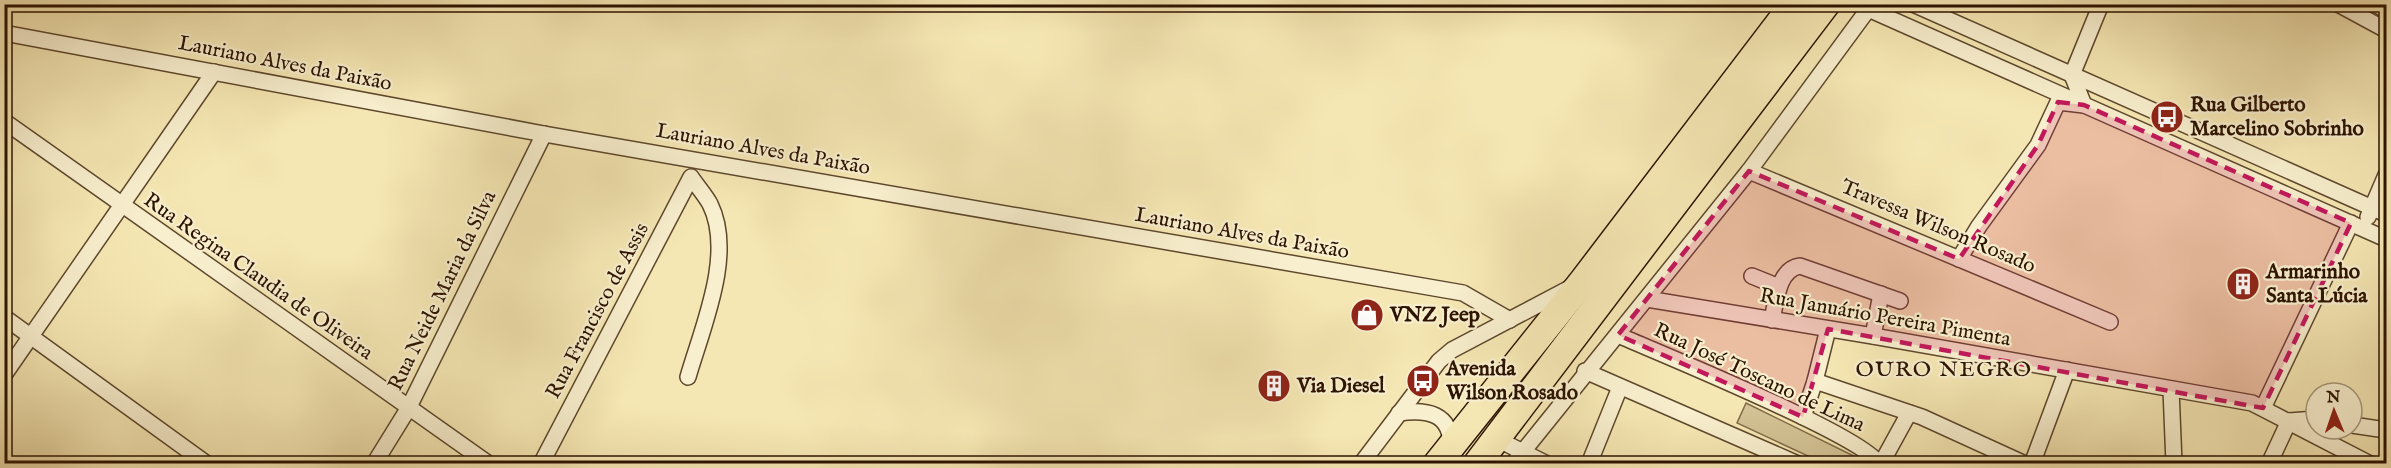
<svg xmlns="http://www.w3.org/2000/svg" width="2391" height="468" font-family="'IM FELL English',serif">
	<style>
		.green { fill: #d3c395; stroke: #806b4a; stroke-width: 1.5 }
		.lines { fill: none; stroke-linecap: round; stroke-linejoin: round }
		.street-casing { stroke: #5e482d; stroke-width: 18 }
		.highway-casing { stroke: #2c1300; stroke-width: 30 }
		.street { stroke: #f8efce; stroke-width: 15 }
		.highway { stroke: #f5e7b3; stroke-width: 27 }
		.marked { fill: #c2185b; fill-opacity: 0.2; stroke: #c2185b; stroke-width: 4.5; stroke-dasharray: 12 8; stroke-linejoin: round }
		.labels { text-anchor: middle; dominant-baseline: central; stroke-width: 4.5; stroke-linejoin: round; paint-order: stroke }
		.street-label { font-size: 21px; fill: #2c1300; stroke: #f8efce }
		.poi-label { font-size: 21px; font-weight: bold; fill: #2c1300; stroke: #f8efce; text-anchor: start }
		.neighbourhood-label { font-size: 22px; letter-spacing: 1.5px; fill: #2c1300; stroke: #f8efce }
	</style>
	<rect width="100%" height="100%" fill="#f5e7b3"/>
	<filter id="stains"><feTurbulence type="fractalNoise" baseFrequency=".00333" numOctaves="4"/><feColorMatrix values="0 0 0 0 .2 0 0 0 0 .09 0 0 0 0 .02 0 0 0 .5 -.17"/></filter>
	<radialGradient id="worn" r=".72"><stop offset=".6" stop-color="#630" stop-opacity="0"/><stop offset="1" stop-color="#630" stop-opacity=".3"/></radialGradient>
	<polygon class="green" points="1746,403 1868,463 1823,463 1737,423"/>
	<g class="lines">
		<defs>
			<g id="street">
				<polyline points="1857,4 2386,239"/>
				<polyline points="1913,4 2386,214"/>
				<polyline points="2338,4 2386,30"/>
				<polyline points="2375,4 2386,10"/>
				<polyline points="4,33 544,134 1463,293 1510,320"/>
				<polyline points="4,121 489,464"/>
				<polyline points="1749,171 2110,322"/>
				<polyline points="2368,217 2386,175"/>
				<polyline points="1959,259 1979,226 2038,145 2058,102 2084,105 2072,75 2101,4"/>
				<polyline points="1752,276 1779,287"/>
				<polyline points="1647,299 1873,336 2252,403 2370,464"/>
				<polyline points="4,317 207,464"/>
				<path d="M1772,320C1776,302 1778,269 1800,266L1900,301"/>
				<path d="M1618,335C1659,353 1864,436 1879,464"/>
				<polyline points="1873,336 1881,294"/>
				<polyline points="1585,371 1798,464"/>
				<polyline points="4,375 214,72"/>
				<polyline points="1815,381 1922,417 2025,464"/>
				<polyline points="2171,389 2174,464"/>
				<polyline points="2263,408 2351,223"/>
				<path d="M1399,413C1427,409 1451,413 1451,446"/>
				<polyline points="1803,417 1815,381 1828,329"/>
				<polyline points="2289,421 2316,419"/>
				<polyline points="2352,425 2386,430"/>
				<polyline points="1497,439 1547,464"/>
				<polyline points="374,464 408,409 544,134"/>
				<path d="M541,464L691,177C697,186 705,195 710,204C735,254 702,328 688,377"/>
				<polyline points="1361,464 1439,361 1452,350 1570,288"/>
				<polyline points="1513,464 1749,171 1872,4"/>
				<polyline points="1589,464 1620,387"/>
				<polyline points="1881,464 1909,413"/>
				<polyline points="2032,464 2067,370"/>
				<polyline points="2269,464 2289,421"/>
			</g>
			<g id="highway">
				<polyline points="1437,464 1583,281 1794,4"/>
				<polyline points="1477,464 1826,4"/>
			</g>
		</defs>
		<use href="#street" class="street-casing"/>
		<use href="#highway" class="highway-casing"/>
		<use href="#street" class="street"/>
		<use href="#highway" class="highway"/>
	</g>
	<path class="marked" d="M2058,102L2084,105L2351,223L2263,408L1828,329L1803,417L1618,335L1749,171L1959,259L2038,145Z"/>
	<defs>
		<symbol id="bus-disc" viewBox="-11 -11 22 22"><circle r="9.5" fill="#8f2418" stroke="#f8efce"/><path d="M-5-6H5V4H4V6H2V4H-2V6H-4V4H-5ZM-3.5-4V0h7V-4ZM-3.5 1.2v1.5H-2V1.2ZM2 1.2v1.5H3.5V1.2Z" fill="#fff"/></symbol>
		<symbol id="building-disc" viewBox="-11 -11 22 22"><circle r="9.5" fill="#8f2418" stroke="#f8efce"/><path d="M-4-6H4V6H1V3H-1V6H-4ZM-2.5-4.3h1.7v1.8h-1.7ZM.8-4.3h1.7v1.8H.8ZM-2.5-1h1.7V.8h-1.7ZM.8-1h1.7V.8H.8Z" fill="#fff"/></symbol>
		<symbol id="shop-disc" viewBox="-11 -11 22 22"><circle r="9.5" fill="#8f2418" stroke="#f8efce"/><path d="M-5-2.5h2.3a2.7 3.5 0 0 1 5.4 0H5L5.5 6h-11ZM-1.5-2.5h3a1.5 2.3 0 0 0-3 0Z" fill="#fff"/></symbol>
	</defs>
	<g fill-rule="evenodd">
		<use href="#bus-disc" x="2148" y="98" width="38" height="38"/>
		<use href="#building-disc" x="2224" y="265" width="38" height="38"/>
		<use href="#shop-disc" x="1348" y="296" width="38" height="38"/>
		<use href="#bus-disc" x="1404" y="362" width="38" height="38"/>
		<use href="#building-disc" x="1255" y="367" width="38" height="38"/>
	</g>
	<g class="labels">
		<g class="street-label">
			<text transform="translate(285 64) rotate(11)">Lauriano Alves da Paixão</text>
			<text transform="translate(763 150) rotate(10)">Lauriano Alves da Paixão</text>
			<text transform="translate(1938 227) rotate(23)">Travessa Wilson Rosado</text>
			<text transform="translate(1242 234) rotate(10)">Lauriano Alves da Paixão</text>
			<text transform="translate(258 277) rotate(35)">Rua Regina Claudia de Oliveira</text>
			<text transform="translate(443 291) rotate(-64)">Rua Neide Maria da Silva</text>
			<text transform="translate(598 311) rotate(-62)">Rua Francisco de Assis</text>
			<text transform="translate(1885 318) rotate(10)">Rua Januário Pereira Pimenta</text>
			<text transform="translate(1759 378) rotate(25)">Rua José Toscano de Lima</text>
		</g>
		<g class="poi-label">
			<text x="2190" y="105">Rua Gilberto<tspan x="2190" dy="24">Marcelino Sobrinho</tspan></text>
			<text x="2266" y="272">Armarinho<tspan x="2266" dy="24">Santa Lúcia</tspan></text>
			<text x="1390" y="315">VNZ Jeep</text>
			<text x="1446" y="369">Avenida<tspan x="1446" dy="24">Wilson Rosado</tspan></text>
			<text x="1297" y="386">Via Diesel</text>
		</g>
		<g class="neighbourhood-label">
			<text x="1944" y="370">OURO NEGRO</text>
		</g>
	</g>
	<rect width="2391" height="468" fill="none" stroke="#f5e7b3" stroke-width="24"/>
	<rect x="6" y="6" width="2379" height="456" fill="none" stroke="#2c1300" stroke-width="3"/>
	<rect x="12" y="12" width="2367" height="444" fill="none" stroke="#2c1300" stroke-width="1.5"/>
	<g transform="translate(2334 411) rotate(358)"><circle r="28" fill="#f8efce" stroke="#a6977c" stroke-width="1.5"/>
	<path d="M0-4.5L10 22L0 15L-10 22Z" fill="#8f2418"/>
	<text y="-9" font-size="16" font-weight="bold" text-anchor="middle" fill="#2c1300">N</text>
	</g>
	<rect width="100%" height="100%" filter="url(#stains)"/>
	<rect width="100%" height="100%" fill="url(#worn)"/>
</svg>
